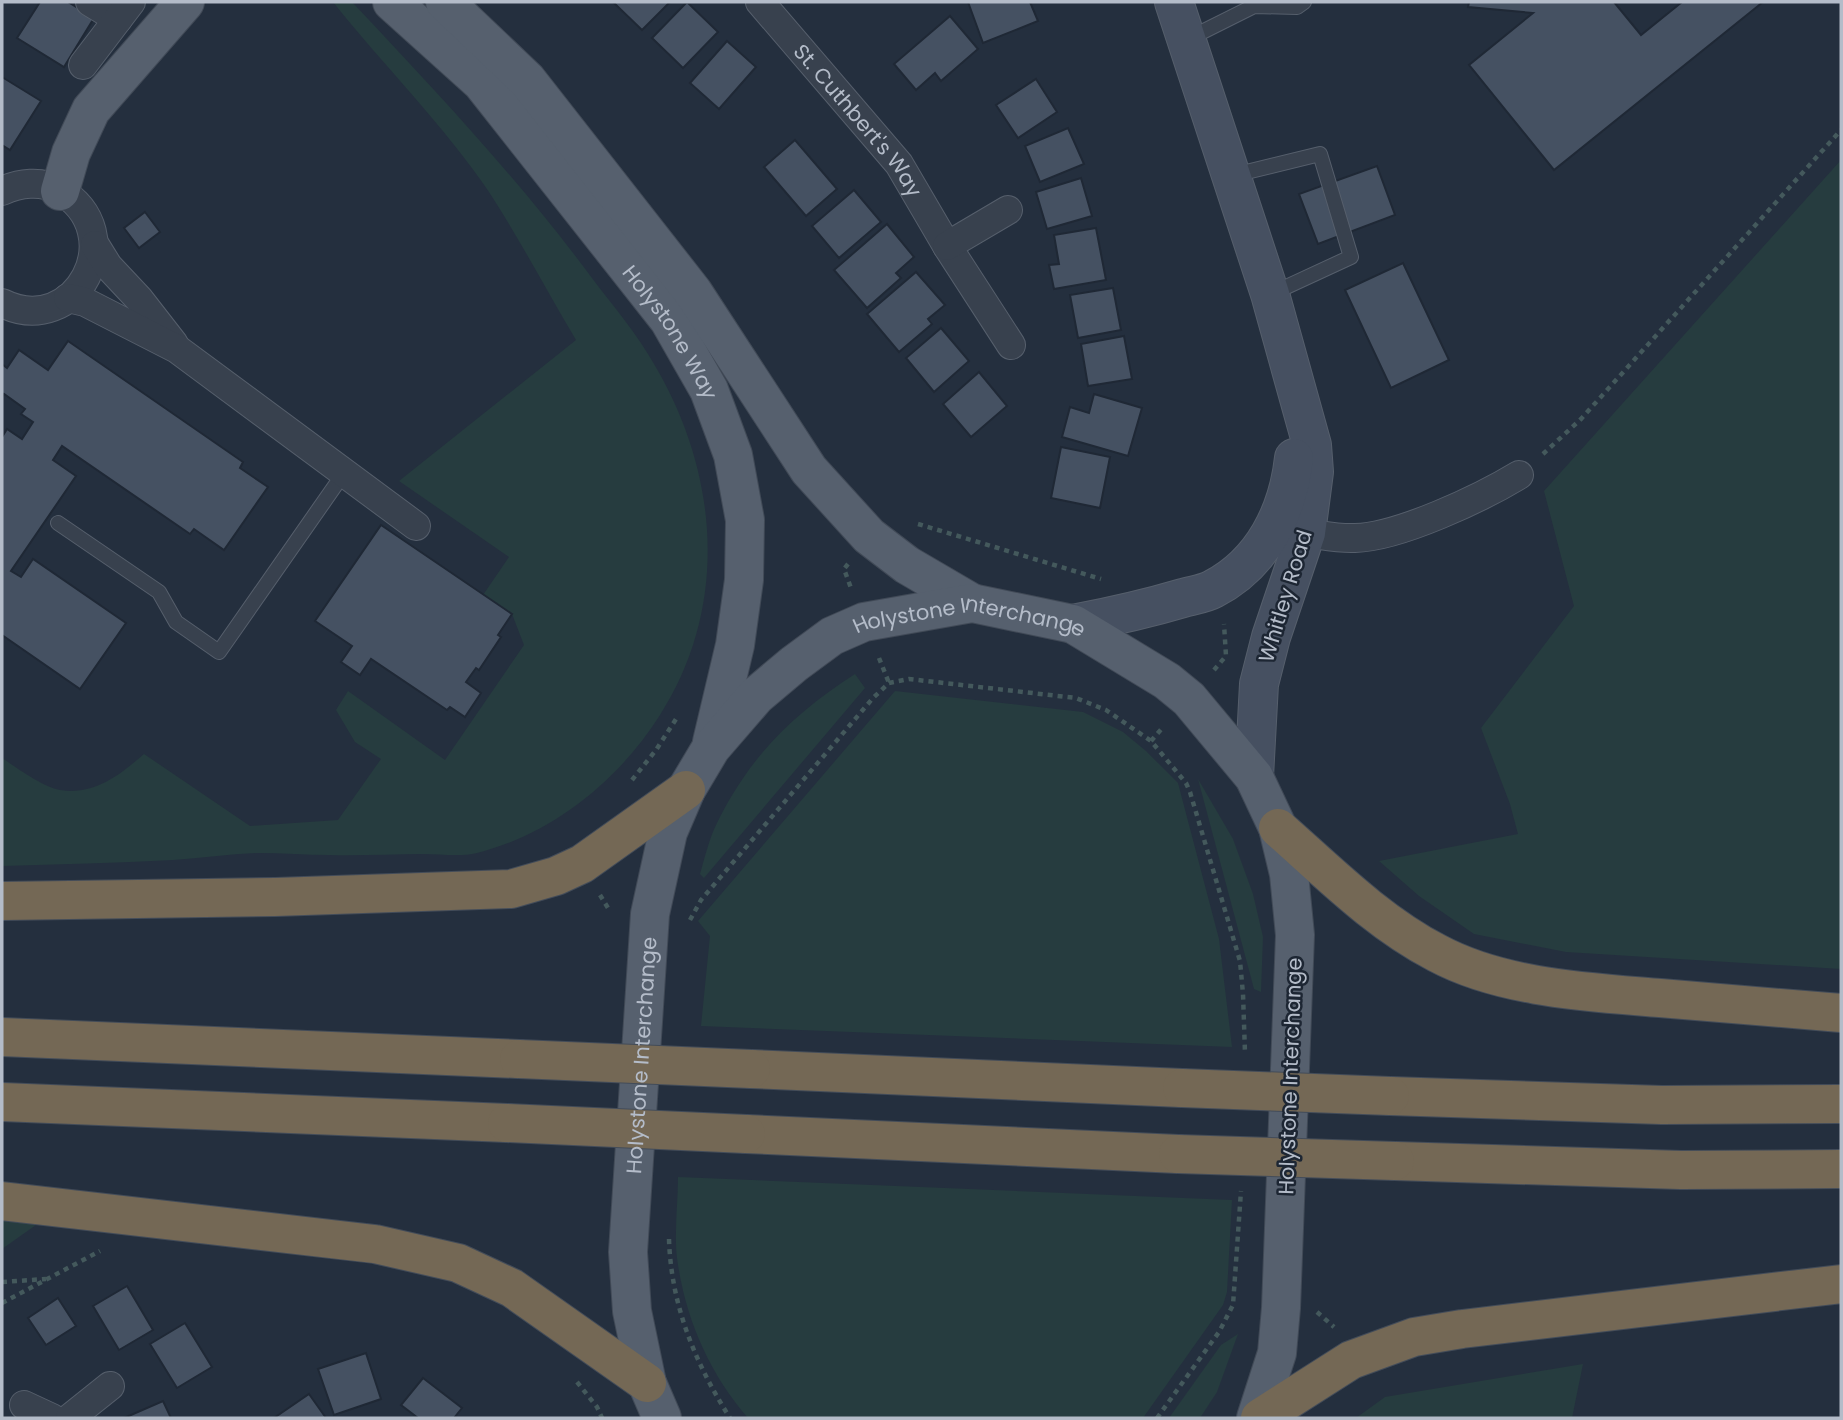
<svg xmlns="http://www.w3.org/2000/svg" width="1843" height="1420" font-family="Poppins,sans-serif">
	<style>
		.green { fill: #263c3f }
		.building { fill: #455162; stroke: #1f2835; stroke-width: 2 }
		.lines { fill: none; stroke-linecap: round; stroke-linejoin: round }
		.lane-casing { stroke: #565f6c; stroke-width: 16 }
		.street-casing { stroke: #565f6c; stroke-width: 30 }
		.secondary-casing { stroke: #565f6c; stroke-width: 40 }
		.primary-casing { stroke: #414a57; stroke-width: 40 }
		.highway-casing { stroke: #434c59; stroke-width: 40 }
		.path { stroke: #44595c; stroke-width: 4.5; stroke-dasharray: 5 5; stroke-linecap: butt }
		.lane { stroke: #38414e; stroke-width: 14 }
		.street { stroke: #38414e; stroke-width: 28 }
		.secondary { stroke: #465061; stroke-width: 38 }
		.primary { stroke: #56606e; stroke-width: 38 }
		.highway { stroke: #746855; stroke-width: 38 }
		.highway-bridge-casing { stroke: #434c59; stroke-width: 40; stroke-linecap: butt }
		.highway-bridge { stroke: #746855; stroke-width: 38 }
		.labels { text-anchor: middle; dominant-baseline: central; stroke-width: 5; stroke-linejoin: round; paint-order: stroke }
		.street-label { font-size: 21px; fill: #b4bcc9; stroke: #1d2633 }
	</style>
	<rect width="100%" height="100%" fill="#242f3e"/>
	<g class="green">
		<path d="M333,2H352C432,87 512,172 583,266C604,295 629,323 648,354C718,465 732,602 660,715C619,780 553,834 477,853C461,857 440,854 423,854C392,854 360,856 329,855C306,855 282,853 259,853C230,854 202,858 173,860C116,863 59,864 2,866V758C17,768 43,787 60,790C94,796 121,774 144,754L250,826L338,820L381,759L355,742L336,710L348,691L445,760L524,645L512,614L483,595L509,557L399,481L576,340C547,291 520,240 489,192C443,124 384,66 333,2Z"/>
		<polygon points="1841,160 1841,969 1566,952 1474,934 1419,896 1379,861 1518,834 1510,804 1481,728 1574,606 1544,491"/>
		<path d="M855,674L865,688L704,878L700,874C705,857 709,839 717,823C750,756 793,714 855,674Z"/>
		<polygon points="895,691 1083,712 1123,732 1146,751 1178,783 1219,939 1232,1047 701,1026 710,936 698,921"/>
		<polygon points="1198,779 1233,839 1253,894 1263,937 1261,992 1254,989"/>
		<path d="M678,1177L1232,1200L1227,1292L1223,1305L1143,1418H748C709,1373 685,1318 677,1258C674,1232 678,1203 678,1177Z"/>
		<polygon points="2,1216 43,1220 2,1249"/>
		<polygon points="1238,1334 1217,1392 1200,1418 1169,1418 1221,1345"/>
		<polygon points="1583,1364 1572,1418 1356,1418 1385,1397"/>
	</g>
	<g class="building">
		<polygon points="40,2 68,2 94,18 64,67 17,38"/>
		<polygon points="613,2 670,2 642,30"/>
		<polygon points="687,2 718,32 683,68 652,38"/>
		<polygon points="968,2 1030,2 1038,21 983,43"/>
		<polygon points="1469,2 1614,2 1641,35 1682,2 1763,2 1554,170 1469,65 1533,13 1468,7"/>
		<polygon points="950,16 978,49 941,81 935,73 916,90 894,64"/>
		<polygon points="727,41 756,67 719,109 690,83"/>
		<polygon points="2,77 41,101 10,150 2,145"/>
		<polygon points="1036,79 1057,112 1018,138 996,105"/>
		<polygon points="1068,128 1084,164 1040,182 1025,146"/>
		<polygon points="795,140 837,189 806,216 764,167"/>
		<polygon points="1377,166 1395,215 1318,244 1299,194"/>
		<polygon points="1081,178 1092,216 1047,229 1036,192"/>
		<polygon points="854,190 881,222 839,258 812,226"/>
		<polygon points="145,212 160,232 139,248 124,228"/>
		<polygon points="887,224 914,257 896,273 901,278 867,308 834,270"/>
		<polygon points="1096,228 1106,280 1054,289 1049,265 1059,264 1054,235"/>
		<polygon points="1403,263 1449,360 1391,388 1345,290"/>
		<polygon points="916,272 945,305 928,319 932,324 899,352 867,314"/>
		<polygon points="1113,288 1121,330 1078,338 1070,295"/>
		<polygon points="941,328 969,361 934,392 906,358"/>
		<polygon points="1124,336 1132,379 1088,386 1081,344"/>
		<polygon points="68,341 243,462 240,468 268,487 224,550 194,529 190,534 62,446 53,460 76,476 11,571 21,577 33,559 126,623 80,689 2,635 2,437 7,429 22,439 33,422 21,414 25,409 4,394 2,397 2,364 7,368 19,350 48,370"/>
		<polygon points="979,372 1007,406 971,437 943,404"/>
		<polygon points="1094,394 1142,408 1128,456 1062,437 1070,407 1089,413"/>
		<polygon points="1061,447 1110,457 1100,508 1051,498"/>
		<polygon points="381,525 512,614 498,635 501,637 479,670 476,668 466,682 481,693 465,717 450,707 447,710 371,659 360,675 341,662 352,646 315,621"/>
		<polygon points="127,1286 153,1330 119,1350 93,1306"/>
		<polygon points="58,1298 76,1326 46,1345 28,1318"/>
		<polygon points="185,1323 212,1367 177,1388 150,1344"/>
		<polygon points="366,1353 381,1399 334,1415 318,1369"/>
		<polygon points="423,1378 462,1408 454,1418 418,1418 401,1405"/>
		<polygon points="309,1394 326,1418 274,1418"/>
		<polygon points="163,1401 171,1418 124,1418"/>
	</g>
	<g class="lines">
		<defs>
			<g id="lane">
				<polyline points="1188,39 1254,6 1297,7 1304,2"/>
				<polyline points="1234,175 1320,154 1351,257 1271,294"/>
				<polyline points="58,523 159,592 176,622 219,652 344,473"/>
			</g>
			<g id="street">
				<polyline points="90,2 118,19"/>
				<path id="s1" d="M760,2L899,164L947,246L1011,345"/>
				<polyline points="83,65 131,2"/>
				<path d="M2,191C19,183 41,180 59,190C133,233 76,340 2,303"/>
				<polyline points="95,245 108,266 139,299 174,344"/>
				<polyline points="947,246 1008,210"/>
				<polyline points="68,298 85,302 177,349 416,526"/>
				<path d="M1306,533C1322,535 1339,539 1355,538C1399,537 1481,498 1519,475"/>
				<polyline points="24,1405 52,1418"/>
				<polyline points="70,1418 110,1386"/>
			</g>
			<g id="secondary">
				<polyline points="1174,2 1270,294 1312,445 1314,472 1306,533 1271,637 1259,684 1254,777"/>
				<path d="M1073,624C1110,617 1146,609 1183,598C1193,595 1204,594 1213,589C1263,563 1288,512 1294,458"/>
			</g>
			<g id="primary">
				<path id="s2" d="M392,2L482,83L669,320L709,390L733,455L745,520L744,580L735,645L712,742"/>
				<polyline points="445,2 527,80 693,292 809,470 869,536 907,565 972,603"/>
				<polyline points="60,191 71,153 91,110 185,2"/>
				<path id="s3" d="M662,1418L647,1383L632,1311L628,1252L650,914L668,832L686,790L711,748L756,696L794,664L832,636L864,622L972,603L1073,624L1167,681L1189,699L1254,777L1278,828L1289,874L1295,935L1281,1308L1277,1353L1256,1418"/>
			</g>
			<g id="highway">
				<path d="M1278,828C1328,872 1377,922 1437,953C1502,988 1588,992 1660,998C1721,1003 1781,1008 1841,1013"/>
				<polyline points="2,901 275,897 511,889 556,876 582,864 686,790"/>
				<polyline points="2,1037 519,1059"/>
				<polyline points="751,1069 1182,1088"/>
				<polyline points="1390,1096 1662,1105 1841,1104"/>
				<polyline points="2,1102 507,1123"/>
				<polyline points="746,1134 1178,1154"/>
				<polyline points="1395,1161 1681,1170 1841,1169"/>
				<polyline points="2,1201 375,1244 458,1263 512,1288 647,1383"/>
				<polyline points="1260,1418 1351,1360 1414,1337 1462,1329 1841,1284"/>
			</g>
		</defs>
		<use href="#lane" class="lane-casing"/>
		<use href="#street" class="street-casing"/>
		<use href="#secondary" class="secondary-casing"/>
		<use href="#primary" class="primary-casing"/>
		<use href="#highway" class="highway-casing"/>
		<g class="path">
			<polyline points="1543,454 1581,419 1841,130"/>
			<polyline points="918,524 1101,579"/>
			<polyline points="848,564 844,569 851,588"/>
			<polyline points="879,658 889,683"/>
			<polyline points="1214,670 1226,656 1224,624"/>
			<polyline points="1151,741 1164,726"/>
			<polyline points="632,780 656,750 678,716"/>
			<polyline points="600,895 608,908 612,908"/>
			<polyline points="690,920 701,900 873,698 889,683 909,679 1076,698 1106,710 1151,741 1186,783 1190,792 1240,961 1243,994 1245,1053"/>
			<path d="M669,1239C671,1305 695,1363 730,1418"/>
			<polyline points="2,1282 46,1279"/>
			<polyline points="2,1303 100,1251"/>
			<polyline points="1317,1312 1334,1327"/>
			<polyline points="577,1382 597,1407 602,1418"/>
			<polyline points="1157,1418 1219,1332 1233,1305 1241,1191"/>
		</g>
		<use href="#lane" class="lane"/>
		<use href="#street" class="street"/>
		<use href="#secondary" class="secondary"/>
		<use href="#primary" class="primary"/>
		<use href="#highway" class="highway"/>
		<defs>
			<g id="highway-bridge">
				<polyline points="519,1059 751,1069"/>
				<polyline points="1182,1088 1390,1096"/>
				<polyline points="507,1123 746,1134"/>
				<polyline points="1178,1154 1395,1161"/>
			</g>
		</defs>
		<use href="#highway-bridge" class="highway-bridge-casing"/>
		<use href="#highway-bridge" class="highway-bridge"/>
	</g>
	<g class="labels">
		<g class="street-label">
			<text stroke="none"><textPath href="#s1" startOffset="154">St. Cuthbert's Way</textPath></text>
			<text stroke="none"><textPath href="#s2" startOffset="434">Holystone Way</textPath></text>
			<text transform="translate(1285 596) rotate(-73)">Whitley Road</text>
			<text stroke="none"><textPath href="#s3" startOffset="996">Holystone Interchange</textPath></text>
			<text stroke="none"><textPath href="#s3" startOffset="368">Holystone Interchange</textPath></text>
			<text transform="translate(1290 1076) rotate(-88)">Holystone Interchange</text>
		</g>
	</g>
	<rect width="1843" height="1420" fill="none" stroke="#b4bcc9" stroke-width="7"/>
</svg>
